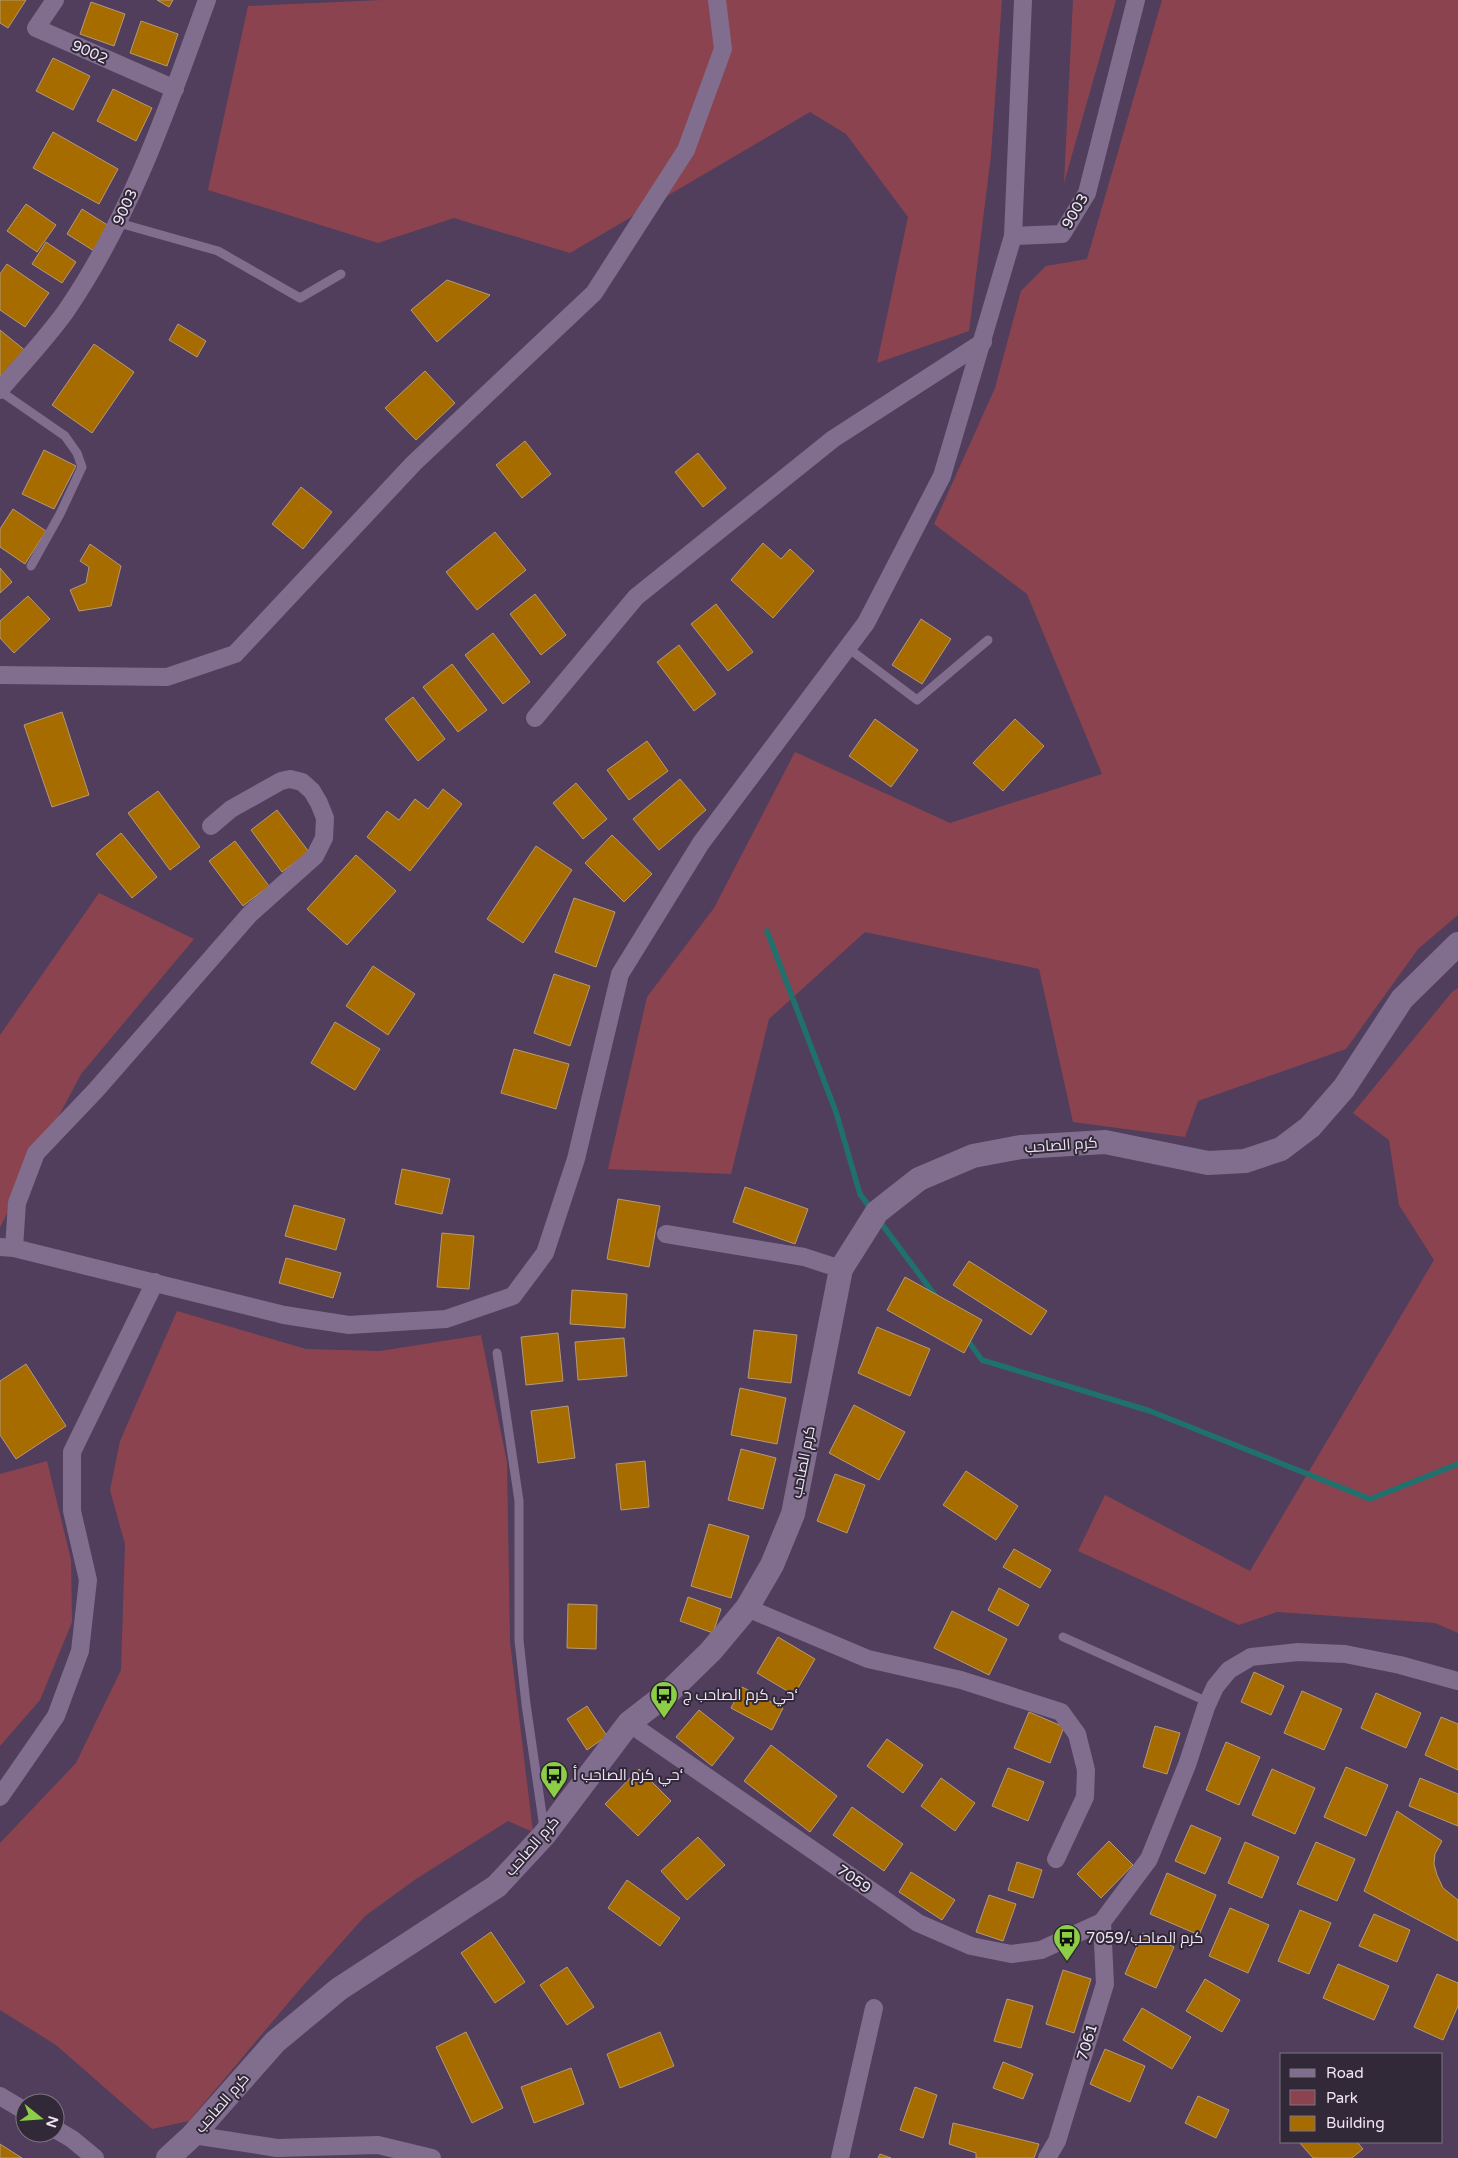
<svg xmlns="http://www.w3.org/2000/svg" width="1458" height="2158" font-family="'Varela Round',Cairo,sans-serif">
	<style>
		.green { fill: #8b444f }
		.lines { fill: none; stroke-linecap: round; stroke-linejoin: round }
		.stream { stroke: #20706d; stroke-width: 5.5 }
		.building { fill: #a76c00; stroke: #b49979 }
		.lane { stroke: #816d8e; stroke-width: 9 }
		.street { stroke: #816d8e; stroke-width: 18 }
		.secondary { stroke: #816d8e; stroke-width: 24 }
		.labels { text-anchor: middle; dominant-baseline: central; stroke-width: 4; stroke-linejoin: round; paint-order: stroke }
		.street-label { font-size: 15px; fill: #f0e5f8; stroke: #312937 }
		.poi-label { font-size: 15px; fill: #f0e5f8; stroke: #312937; text-anchor: start }
	</style>
	<rect width="100%" height="100%" fill="#503e5c"/>
	<g class="green">
		<polygon points="382,0 1002,0 991,155 969,331 877,363 908,217 846,134 810,112 570,253 454,218 378,243 208,190 248,6"/>
		<polygon points="1073,0 1116,0 1064,183"/>
		<polygon points="1162,0 1458,0 1458,915 1418,949 1346,1049 1198,1101 1185,1137 1073,1122 1039,969 865,932 769,1019 731,1174 608,1169 647,997 714,908 795,752 950,823 1102,774 1027,594 934,524 995,388 1021,291 1046,266 1087,259"/>
		<polygon points="99,893 194,939 81,1074 0,1227 0,1035"/>
		<polygon points="1458,988 1458,1633 1435,1623 1277,1612 1239,1625 1078,1551 1105,1495 1250,1571 1434,1260 1399,1205 1389,1140 1353,1113 1452,992"/>
		<polygon points="177,1311 306,1349 380,1351 481,1335 507,1462 510,1642 533,1832 508,1821 416,1879 365,1916 294,1996 189,2121 152,2129 56,2045 0,2010 0,1843 76,1763 121,1670 125,1544 110,1490 120,1441"/>
		<polygon points="47,1461 71,1560 72,1622 40,1700 0,1746 0,1474"/>
	</g>
	<g class="lines">
		<g class="stream">
			<polyline points="767,931 836,1112 860,1194 871,1209"/>
			<polyline points="878,1219 937,1298"/>
			<polyline points="966,1338 982,1360 1150,1411 1370,1499 1458,1464"/>
		</g>
	</g>
	<g class="building">
		<polygon points="0,0 26,0 8,28 0,23"/>
		<polygon points="157,0 173,0 169,7"/>
		<polygon points="91,2 125,14 114,46 80,34"/>
		<polygon points="141,21 178,34 167,66 130,53"/>
		<polygon points="53,58 90,76 73,110 36,91"/>
		<polygon points="113,89 152,108 136,141 97,121"/>
		<polygon points="53,132 118,169 99,204 33,168"/>
		<polygon points="26,204 56,225 37,252 7,231"/>
		<polygon points="82,209 109,226 94,251 67,234"/>
		<polygon points="46,242 76,262 62,283 32,264"/>
		<polygon points="7,264 49,293 25,327 0,310 0,274"/>
		<polygon points="447,280 490,295 437,342 411,310"/>
		<polygon points="178,324 206,341 197,357 169,340"/>
		<polygon points="0,330 27,352 0,380"/>
		<polygon points="94,344 134,372 92,433 52,405"/>
		<polygon points="425,371 455,403 416,440 385,408"/>
		<polygon points="525,441 551,474 522,498 496,465"/>
		<polygon points="44,450 76,466 54,509 22,494"/>
		<polygon points="698,453 726,488 703,507 675,472"/>
		<polygon points="301,487 332,512 303,549 272,524"/>
		<polygon points="13,509 46,531 25,564 0,547 0,529"/>
		<polygon points="495,532 526,570 477,610 446,572"/>
		<polygon points="763,543 781,559 790,549 814,571 773,618 731,580"/>
		<polygon points="90,544 121,566 111,606 79,611 70,590 86,583 89,567 80,561"/>
		<polygon points="0,568 12,582 0,593"/>
		<polygon points="535,594 566,635 541,655 510,614"/>
		<polygon points="28,596 50,619 14,653 0,638 0,621"/>
		<polygon points="716,604 753,652 728,671 691,624"/>
		<polygon points="921,619 951,639 922,684 892,665"/>
		<polygon points="493,633 530,682 503,704 465,655"/>
		<polygon points="679,645 716,694 694,711 657,662"/>
		<polygon points="452,664 487,710 458,732 423,687"/>
		<polygon points="413,697 445,739 418,761 385,719"/>
		<polygon points="62,712 89,795 52,807 24,725"/>
		<polygon points="875,719 918,750 891,787 849,756"/>
		<polygon points="1015,719 1044,746 1003,791 973,763"/>
		<polygon points="647,741 668,771 629,800 607,770"/>
		<polygon points="680,779 706,810 659,850 633,819"/>
		<polygon points="576,783 607,819 583,839 553,803"/>
		<polygon points="443,789 462,804 410,871 367,837 387,811 399,820 415,799 428,809"/>
		<polygon points="158,791 200,847 170,870 128,813"/>
		<polygon points="277,810 309,852 282,872 251,830"/>
		<polygon points="121,833 157,877 132,898 96,854"/>
		<polygon points="612,835 652,874 624,902 585,863"/>
		<polygon points="235,841 269,886 243,906 209,861"/>
		<polygon points="536,846 572,870 523,943 487,919"/>
		<polygon points="356,855 396,891 347,945 307,909"/>
		<polygon points="574,898 615,912 596,967 555,952"/>
		<polygon points="373,966 415,994 388,1035 346,1006"/>
		<polygon points="554,974 590,986 570,1046 534,1033"/>
		<polygon points="335,1022 380,1049 355,1090 311,1063"/>
		<polygon points="514,1049 569,1064 556,1109 501,1093"/>
		<polygon points="402,1169 450,1179 442,1214 395,1204"/>
		<polygon points="745,1187 808,1209 795,1244 733,1222"/>
		<polygon points="618,1199 660,1206 649,1267 607,1259"/>
		<polygon points="294,1205 345,1219 336,1250 285,1236"/>
		<polygon points="442,1233 474,1236 469,1289 437,1287"/>
		<polygon points="286,1258 341,1273 333,1298 279,1283"/>
		<polygon points="969,1261 1047,1311 1031,1335 953,1285"/>
		<polygon points="905,1277 982,1320 964,1353 887,1310"/>
		<polygon points="572,1290 627,1294 625,1328 570,1324"/>
		<polygon points="877,1327 930,1349 910,1396 858,1373"/>
		<polygon points="754,1330 797,1335 791,1383 748,1378"/>
		<polygon points="558,1333 563,1381 526,1385 521,1337"/>
		<polygon points="624,1338 627,1376 578,1380 575,1342"/>
		<polygon points="26,1364 66,1426 16,1459 0,1435 0,1381"/>
		<polygon points="740,1388 786,1398 777,1444 731,1435"/>
		<polygon points="854,1405 905,1432 879,1480 829,1453"/>
		<polygon points="568,1406 575,1458 538,1463 531,1411"/>
		<polygon points="741,1449 776,1458 763,1509 728,1500"/>
		<polygon points="645,1461 649,1507 621,1510 616,1464"/>
		<polygon points="966,1471 1018,1506 996,1540 943,1505"/>
		<polygon points="835,1474 865,1485 847,1533 817,1521"/>
		<polygon points="709,1524 749,1536 731,1598 691,1586"/>
		<polygon points="1014,1549 1051,1570 1040,1588 1003,1567"/>
		<polygon points="999,1588 1029,1605 1018,1626 988,1610"/>
		<polygon points="688,1597 721,1609 713,1633 680,1621"/>
		<polygon points="568,1604 597,1605 596,1649 567,1648"/>
		<polygon points="952,1611 1007,1639 989,1675 934,1648"/>
		<polygon points="778,1637 815,1659 794,1695 757,1673"/>
		<polygon points="1254,1672 1284,1686 1271,1715 1241,1702"/>
		<polygon points="742,1687 783,1708 772,1730 731,1708"/>
		<polygon points="1302,1691 1342,1709 1324,1750 1284,1733"/>
		<polygon points="1376,1693 1421,1713 1406,1748 1361,1728"/>
		<polygon points="587,1706 607,1736 587,1750 567,1719"/>
		<polygon points="699,1710 734,1738 712,1766 676,1737"/>
		<polygon points="1029,1712 1064,1727 1050,1763 1014,1748"/>
		<polygon points="1441,1717 1458,1724 1458,1770 1425,1755"/>
		<polygon points="1155,1726 1180,1733 1167,1774 1143,1767"/>
		<polygon points="887,1739 923,1765 903,1793 867,1766"/>
		<polygon points="1226,1742 1260,1757 1239,1805 1206,1790"/>
		<polygon points="771,1745 837,1796 810,1832 744,1781"/>
		<polygon points="1346,1767 1388,1785 1366,1836 1324,1817"/>
		<polygon points="1008,1768 1044,1782 1028,1821 992,1806"/>
		<polygon points="639,1769 671,1801 638,1836 605,1804"/>
		<polygon points="1272,1769 1315,1788 1295,1834 1252,1815"/>
		<polygon points="941,1778 975,1803 955,1831 921,1806"/>
		<polygon points="1420,1778 1458,1794 1458,1826 1409,1806"/>
		<polygon points="852,1807 903,1844 884,1871 833,1835"/>
		<polygon points="1397,1811 1442,1841 1435,1854 1434,1864 1437,1875 1443,1888 1458,1900 1458,1941 1364,1891"/>
		<polygon points="1191,1825 1221,1838 1205,1874 1175,1861"/>
		<polygon points="698,1837 725,1865 687,1900 661,1871"/>
		<polygon points="1109,1841 1133,1865 1101,1898 1077,1874"/>
		<polygon points="1245,1842 1279,1857 1262,1898 1228,1883"/>
		<polygon points="1316,1842 1355,1859 1337,1901 1297,1884"/>
		<polygon points="1017,1862 1042,1870 1033,1898 1008,1890"/>
		<polygon points="911,1872 955,1900 942,1920 899,1892"/>
		<polygon points="1167,1873 1216,1895 1199,1935 1150,1914"/>
		<polygon points="627,1880 680,1918 660,1946 608,1908"/>
		<polygon points="989,1895 1016,1904 1003,1941 976,1932"/>
		<polygon points="1230,1908 1269,1925 1248,1973 1209,1956"/>
		<polygon points="1300,1910 1331,1923 1309,1974 1278,1961"/>
		<polygon points="1374,1914 1410,1930 1397,1962 1359,1946"/>
		<polygon points="491,1932 525,1982 495,2003 461,1953"/>
		<polygon points="1143,1933 1174,1947 1156,1988 1125,1974"/>
		<polygon points="1338,1964 1389,1986 1374,2020 1323,1998"/>
		<polygon points="567,1967 594,2007 567,2025 540,1985"/>
		<polygon points="1063,1970 1091,1979 1074,2033 1046,2024"/>
		<polygon points="1437,1974 1458,1983 1458,2006 1443,2040 1414,2027"/>
		<polygon points="1205,1979 1240,2000 1222,2032 1186,2011"/>
		<polygon points="1007,1999 1033,2006 1021,2048 994,2041"/>
		<polygon points="1142,2008 1191,2037 1172,2069 1123,2040"/>
		<polygon points="466,2032 503,2108 472,2123 436,2047"/>
		<polygon points="660,2032 674,2066 620,2088 607,2054"/>
		<polygon points="1105,2049 1145,2066 1130,2102 1090,2084"/>
		<polygon points="1003,2062 1033,2074 1023,2099 993,2088"/>
		<polygon points="571,2068 584,2104 534,2123 521,2087"/>
		<polygon points="915,2087 937,2095 923,2138 900,2130"/>
		<polygon points="1198,2096 1229,2110 1216,2138 1185,2123"/>
		<polygon points="953,2123 1039,2144 1034,2158 976,2158 976,2153 949,2144"/>
		<polygon points="1299,2142 1357,2142 1363,2149 1352,2158 1313,2158"/>
		<polygon points="0,2144 22,2158 0,2158"/>
		<polygon points="880,2154 891,2158 878,2158"/>
	</g>
	<g class="lines">
		<g class="lane">
			<polyline points="119,223 218,251 300,298 341,274"/>
			<polyline points="0,391 65,436 77,453 82,467 60,514 31,566"/>
			<polyline points="848,648 917,700 988,640"/>
			<polyline points="497,1353 519,1501 519,1640 526,1704 544,1828"/>
			<polyline points="1063,1637 1208,1702"/>
		</g>
		<g class="street">
			<polyline points="55,0 36,28 175,89"/>
			<polyline points="1013,236 1062,234 1087,193 1136,0"/>
			<path d="M0,390C22,364 46,339 66,311C131,216 168,107 207,0"/>
			<polyline points="0,675 167,677 235,654 414,463 594,293 686,150 723,49 717,0"/>
			<polyline points="535,718 636,597 833,439 983,342"/>
			<polyline points="666,1234 804,1257 841,1269"/>
			<polyline points="0,1247 14,1248 284,1315 349,1325 446,1319 513,1296 545,1253 576,1159 620,974 701,843 866,623 942,476 1013,236 1023,0"/>
			<polyline points="14,1248 17,1203 36,1153 96,1090 250,914 315,856 324,838 325,818 319,803 312,791 302,782 290,779 281,781 231,809 211,826"/>
			<polyline points="747,1608 868,1659 961,1680 1061,1712 1077,1734 1086,1770 1085,1797 1056,1859"/>
			<polyline points="629,1723 918,1923 971,1946 1011,1954 1041,1950 1102,1922 1149,1859 1187,1765 1206,1707 1215,1687 1229,1670 1251,1657 1298,1652 1345,1654 1400,1665 1458,1681"/>
			<polyline points="0,1797 56,1716 80,1651 88,1580 72,1511 72,1452 155,1282"/>
			<polyline points="0,2096 25,2111"/>
			<polyline points="55,2129 72,2139 95,2158"/>
			<polyline points="193,2135 277,2148 378,2145 432,2158"/>
			<polyline points="840,2158 874,2008"/>
			<polyline points="1047,2158 1057,2141 1105,1984 1102,1922"/>
		</g>
		<polyline class="secondary" points="168,2158 193,2135 275,2042 339,1989 497,1886 545,1834 629,1723 669,1692 711,1651 747,1608 772,1565 793,1514 841,1269 877,1212 919,1179 973,1156 1021,1147 1105,1142 1208,1163 1245,1161 1281,1149 1310,1127 1344,1088 1402,999 1458,944"/>
	</g>
	<defs>
		<symbol id="bus-pin" viewBox="-11 -11 22 30"><path d="M0 17L-7.5 6A9.5 9.5 0 1 1 7.5 6Z" fill="#8cce45" stroke="#312937"/><path d="M-5-6H5V4H4V6H2V4H-2V6H-4V4H-5ZM-3.5-4V0h7V-4ZM-3.5 1.2v1.5H-2V1.2ZM2 1.2v1.5H3.5V1.2Z" fill="#111"/></symbol>
	</defs>
	<g fill-rule="evenodd">
		<use href="#bus-pin" x="648" y="1679" width="32" height="43"/>
		<use href="#bus-pin" x="538" y="1759" width="32" height="43"/>
		<use href="#bus-pin" x="1051" y="1922" width="32" height="43"/>
	</g>
	<g class="labels">
		<g class="street-label">
			<text transform="translate(90 52) rotate(24)">9002</text>
			<text transform="translate(125 207) rotate(-65)">9003</text>
			<text transform="translate(1075 211) rotate(-60)">9003</text>
			<text transform="translate(1061 1145) rotate(-4)">كرم الصاحب</text>
			<text transform="translate(803 1462) rotate(-79)">كرم الصاحب</text>
			<text transform="translate(532 1846) rotate(-49)">كرم الصاحب</text>
			<text transform="translate(854 1879) rotate(35)">7059</text>
			<text transform="translate(1087 2042) rotate(-73)">7061</text>
			<text transform="translate(222 2103) rotate(-49)">كرم الصاحب</text>
		</g>
		<g class="poi-label">
			<text x="683" y="1695">حي كرم الصاحب ج‘</text>
			<text x="573" y="1775">حي كرم الصاحب أ‘</text>
			<text x="1086" y="1938">كرم الصاحب/7059</text>
		</g>
	</g>
	<rect x="1280" y="2053" width="162" height="90" fill="#312937" stroke="#7d7484"/>
	<rect x="1290" y="2069" width="25" height="8" fill="#816d8e" stroke="#7d7484"/>
	<text x="1326" y="2078" font-size="15" fill="#f0e5f8">Road</text>
	<rect x="1290" y="2090" width="25" height="15" fill="#8b444f" stroke="#7d7484"/>
	<text x="1326" y="2103" font-size="15" fill="#f0e5f8">Park</text>
	<rect x="1290" y="2116" width="25" height="15" fill="#a76c00" stroke="#7d7484"/>
	<text x="1326" y="2128" font-size="15" fill="#f0e5f8">Building</text>
	<g transform="translate(40 2118) rotate(107)"><circle r="24" fill="#312937" stroke="#7d7484"/>
	<path d="M0-4L9 19L0 12L-9 19Z" fill="#8cce45"/>
	<text y="-8" font-size="14" font-weight="bold" text-anchor="middle" fill="#f0e5f8">N</text>
	</g>
</svg>
